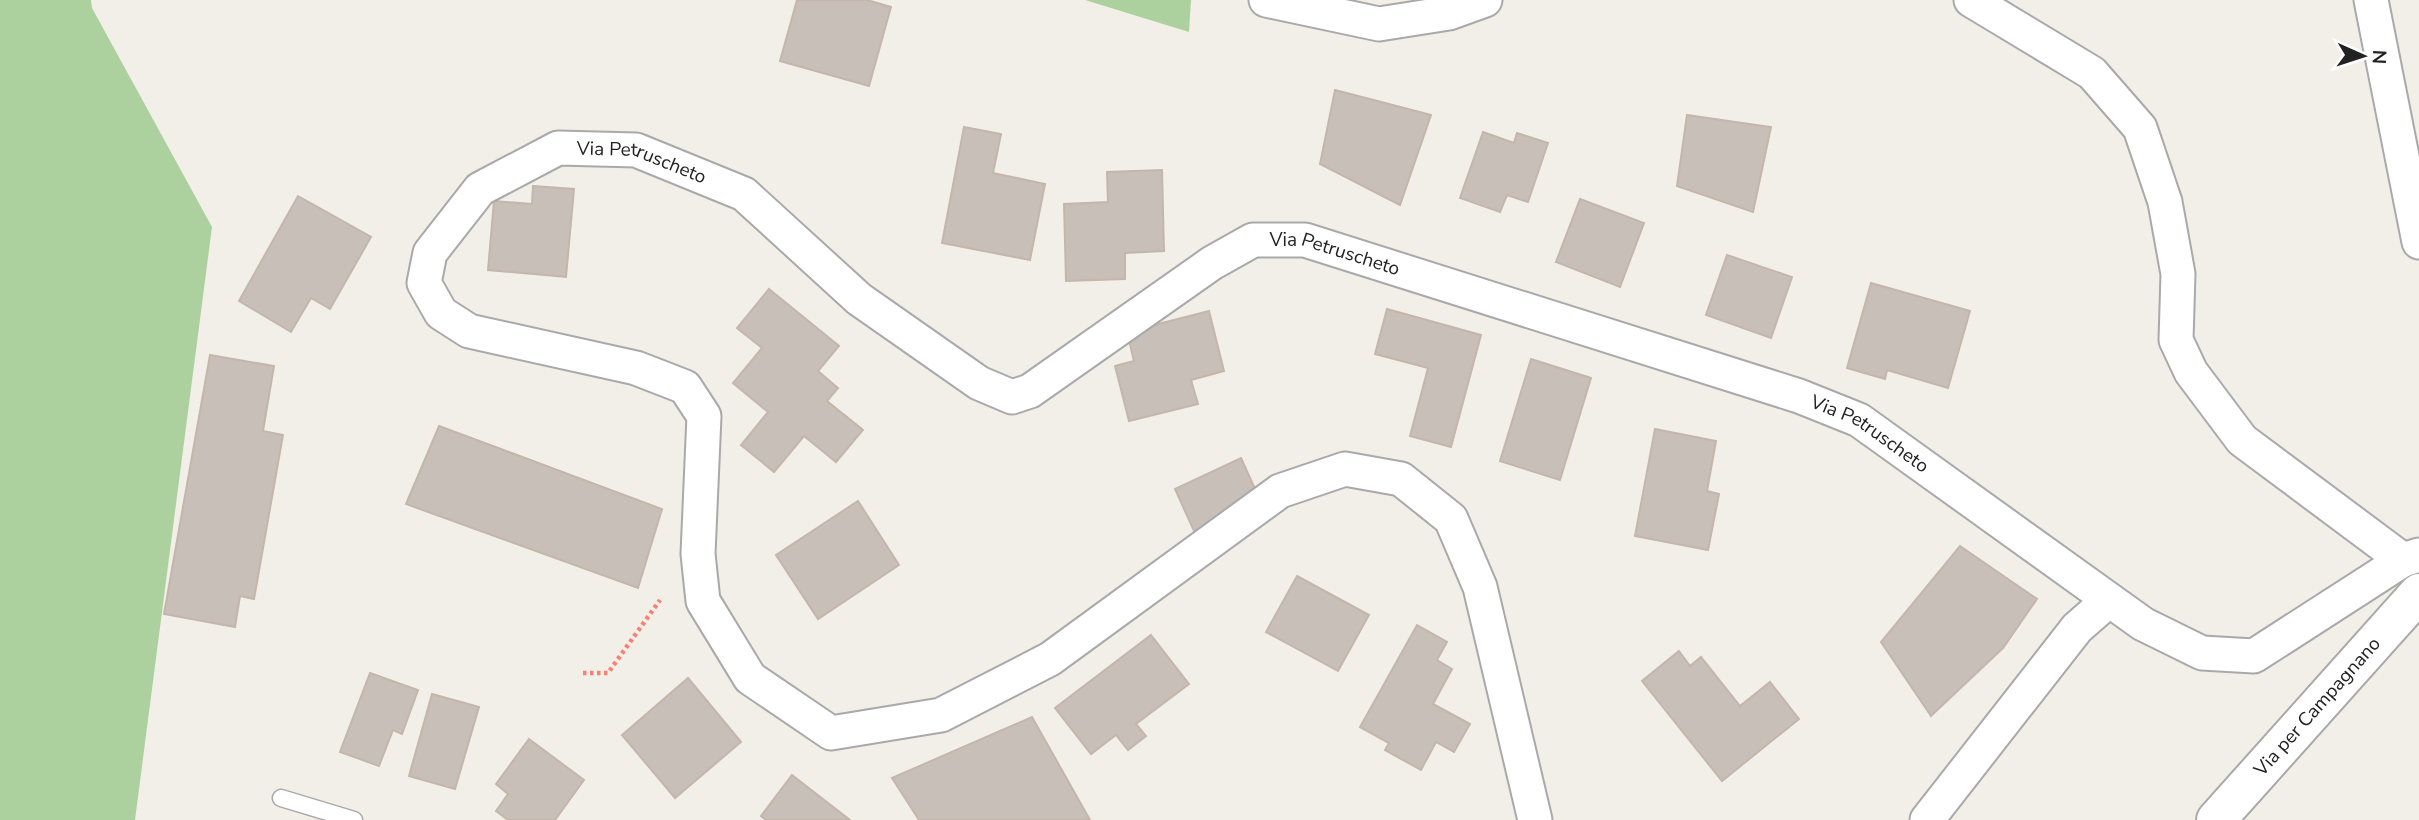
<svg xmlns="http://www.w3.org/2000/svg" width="2419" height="820" font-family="'Nunito Sans',sans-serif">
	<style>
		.forest { fill: #add19e }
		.building { fill: #c7bfb8; stroke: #c4b6ab; stroke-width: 2 }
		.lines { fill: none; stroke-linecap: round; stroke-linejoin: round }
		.service-casing { stroke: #a9a9a9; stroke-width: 19 }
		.minor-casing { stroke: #a9a9a9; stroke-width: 37 }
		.tertiary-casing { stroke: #a9a9a9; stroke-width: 42 }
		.path { stroke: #fa8072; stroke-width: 4.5; stroke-dasharray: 3.5 3.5; stroke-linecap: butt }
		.service { stroke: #fff; stroke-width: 16 }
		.minor { stroke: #fff; stroke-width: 33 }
		.tertiary { stroke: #fff; stroke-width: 38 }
		.labels { text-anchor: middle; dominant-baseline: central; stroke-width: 5; stroke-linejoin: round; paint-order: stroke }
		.street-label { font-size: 19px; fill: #222; stroke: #fff }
	</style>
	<rect width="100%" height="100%" fill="#f2efe9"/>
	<g class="forest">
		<polygon points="0,0 91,0 92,8 212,227 135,820 0,820"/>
		<polygon points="1085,0 1191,0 1189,32"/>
	</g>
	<g class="building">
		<polygon points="797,0 867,0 891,7 869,86 780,61"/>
		<polygon points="1335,90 1431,115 1400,205 1320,164"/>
		<polygon points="1687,115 1771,127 1753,212 1677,186"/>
		<polygon points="964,127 1001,134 993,173 1045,184 1030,260 942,243"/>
		<polygon points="1483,132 1514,143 1517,133 1548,143 1528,202 1507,195 1500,212 1460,198"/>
		<polygon points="1162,170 1164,251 1125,253 1125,279 1066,281 1064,204 1108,202 1107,172"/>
		<polygon points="533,186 574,189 566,277 488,270 494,201 532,204"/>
		<polygon points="298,196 371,237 330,309 311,298 291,332 239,301"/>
		<polygon points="1580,199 1644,223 1620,287 1556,262"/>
		<polygon points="1727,255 1792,277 1771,338 1706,315"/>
		<polygon points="1871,283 1970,311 1948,388 1887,370 1885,379 1847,368"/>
		<polygon points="769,289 839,346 818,371 838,388 827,401 863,430 836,462 804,436 774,472 741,445 768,412 733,383 762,348 737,328"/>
		<polygon points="1387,309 1481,335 1451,447 1410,436 1428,368 1375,354"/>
		<polygon points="1209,311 1224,371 1191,380 1198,404 1129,421 1115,366 1134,361 1127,332"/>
		<polygon points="210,355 274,366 263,431 283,435 254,599 240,596 235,627 164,614"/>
		<polygon points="1531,359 1591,378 1560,480 1500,461"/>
		<polygon points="439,426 662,509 638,588 406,504"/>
		<polygon points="1655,429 1716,441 1707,491 1719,494 1708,550 1635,536"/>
		<polygon points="1241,458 1260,500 1194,531 1175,489"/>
		<polygon points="858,501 899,565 818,619 776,555"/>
		<polygon points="1960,546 2037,599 2003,648 1931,716 1881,642"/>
		<polygon points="1297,576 1369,615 1338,671 1266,632"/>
		<polygon points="1417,625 1447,642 1437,660 1452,669 1433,704 1470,724 1454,752 1436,742 1421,770 1385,750 1389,743 1360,727"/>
		<polygon points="1151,635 1189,684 1136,724 1146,736 1128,750 1116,735 1091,754 1055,708"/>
		<polygon points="1679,651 1690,666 1701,657 1740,706 1770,682 1799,719 1722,781 1642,681"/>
		<polygon points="370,673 418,690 402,734 393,730 379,766 340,752"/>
		<polygon points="688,678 741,742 675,798 622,735"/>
		<polygon points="432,694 479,707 455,789 409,776"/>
		<polygon points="1032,717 1090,820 919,820 892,778"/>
		<polygon points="529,739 584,780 555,820 508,820 496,811 508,794 496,784"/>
		<polygon points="792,775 850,820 766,820 761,816"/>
	</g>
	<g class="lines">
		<defs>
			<polyline id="service" points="281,798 354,820"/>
			<g id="minor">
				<polyline points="1266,0 1379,24 1449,13 1485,0"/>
				<polyline points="1971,0 2092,73 2140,128 2165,202 2178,274 2176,340 2191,372 2242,440 2403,560"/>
				<polyline points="2371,0 2419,242"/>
				<path id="s1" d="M1535,820L1480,587L1451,519L1401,479L1345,469L1280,491L1050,659L941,715L831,733L750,678L703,601L698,554L704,416L685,387L636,368L469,331L441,313L424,283L430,253L480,189L558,148L636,150L744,194L859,299L979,383L1012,397L1030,391L1212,263L1253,240H1305L1799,396L1859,420L2143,624L2202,653L2254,656L2403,560L2419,555"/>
				<polyline points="1927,820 2077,628 2109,600"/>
			</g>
			<g id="tertiary">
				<path id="s2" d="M2216,820L2419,593"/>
			</g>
		</defs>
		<use href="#service" class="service-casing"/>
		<use href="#minor" class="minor-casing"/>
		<use href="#tertiary" class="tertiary-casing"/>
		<polyline class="path" points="583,673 608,673 660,600"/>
		<use href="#service" class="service"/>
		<use href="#minor" class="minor"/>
		<use href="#tertiary" class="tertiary"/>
	</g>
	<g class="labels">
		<g class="street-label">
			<text stroke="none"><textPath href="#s1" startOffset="2007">Via Petruscheto</textPath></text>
			<text stroke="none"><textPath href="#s1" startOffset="2826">Via Petruscheto</textPath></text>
			<text stroke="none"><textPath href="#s1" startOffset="3393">Via Petruscheto</textPath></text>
			<text stroke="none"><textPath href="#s2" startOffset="152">Via per Campagnano</textPath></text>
		</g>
	</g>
	<g transform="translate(2363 56) rotate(93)" stroke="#ffffff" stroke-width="5" paint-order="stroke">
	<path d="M0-5L12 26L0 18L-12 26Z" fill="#222222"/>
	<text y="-10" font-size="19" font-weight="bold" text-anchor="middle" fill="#222222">N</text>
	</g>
</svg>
